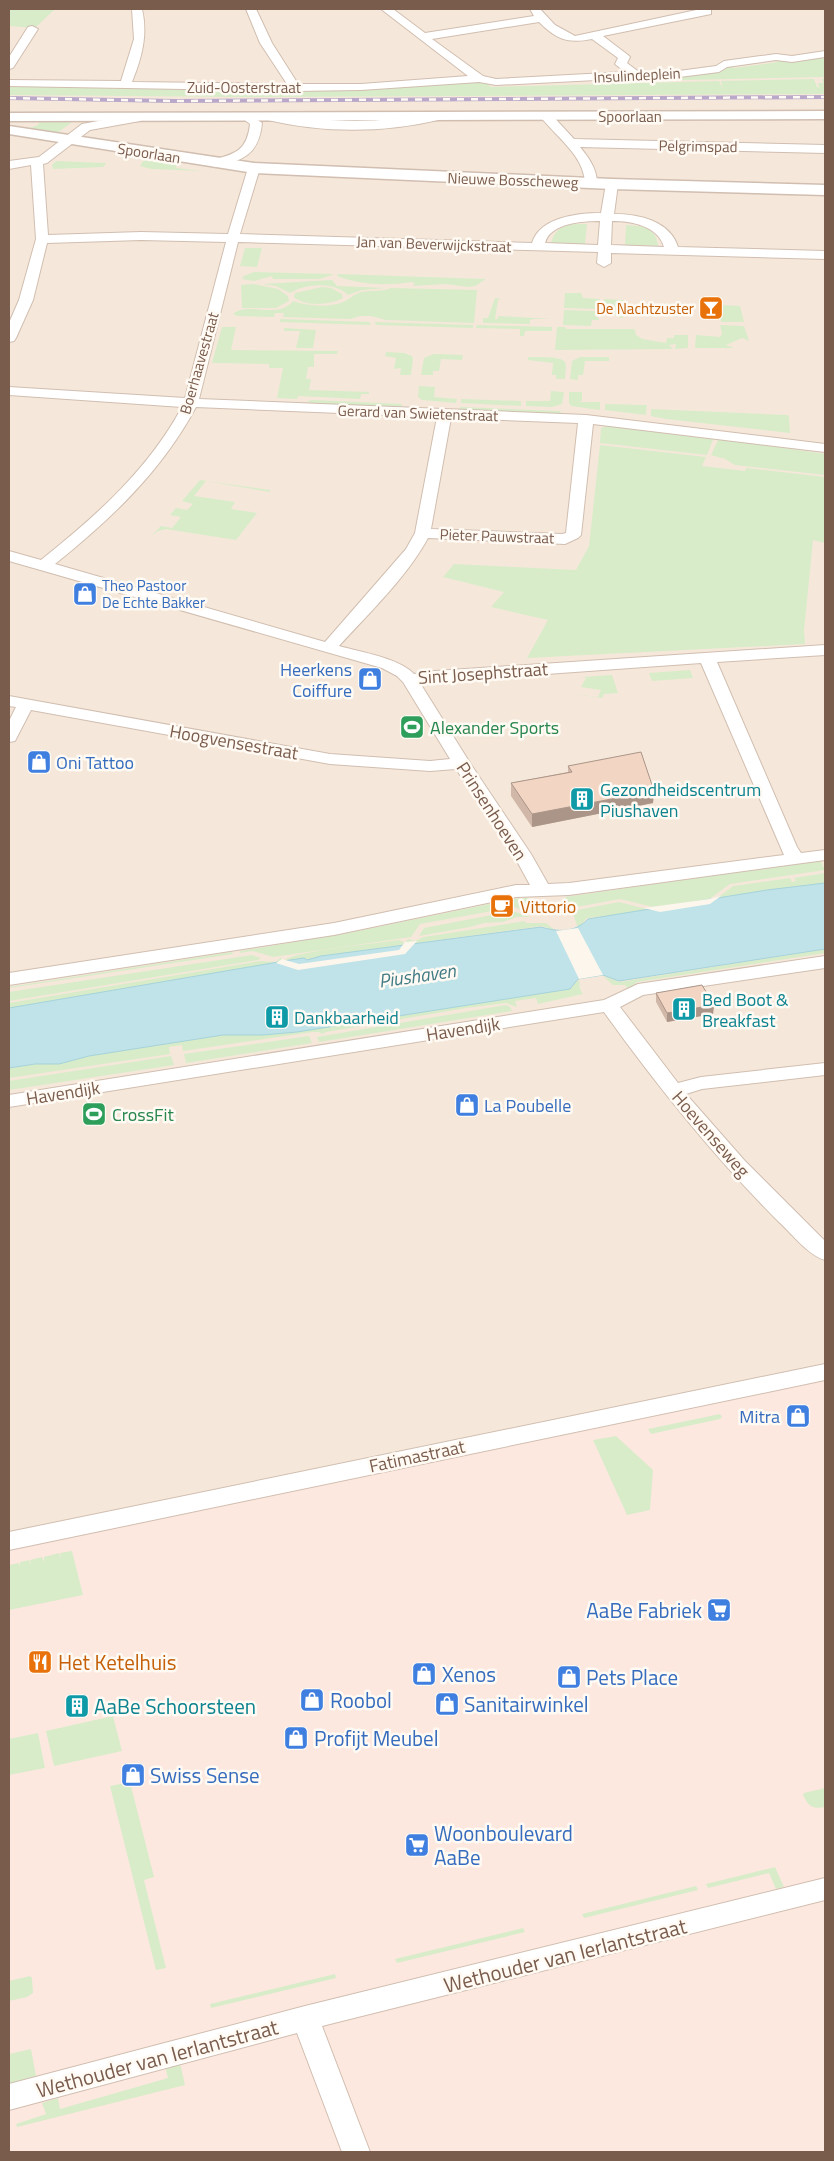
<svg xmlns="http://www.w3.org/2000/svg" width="834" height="2161" font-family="'Titillium Web',sans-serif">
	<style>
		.residential { fill: #f5e8da }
		.commercial { fill: #fde8e0 }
		.green { fill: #d8ecc9 }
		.water { fill: #bfe3e8; stroke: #a5d3da }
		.pier { fill: #fdf6ec }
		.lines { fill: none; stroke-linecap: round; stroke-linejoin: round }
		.minor-casing { stroke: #d1beb0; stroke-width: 2 }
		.tertiary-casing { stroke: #d1beb0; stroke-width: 3 }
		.minor { fill: #fff; fill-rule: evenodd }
		.tertiary { fill: #fff; fill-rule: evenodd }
		.rail-casing { stroke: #b9a8c9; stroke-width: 4 }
		.rail { stroke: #fffaf3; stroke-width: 2.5; stroke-dasharray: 7; stroke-linecap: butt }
		.wall { fill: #d1b7a8 }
		.shaded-wall { fill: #aa9588 }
		.building { fill: #f3d5c3; stroke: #aa9588 }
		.labels { text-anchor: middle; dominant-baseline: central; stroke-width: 5; stroke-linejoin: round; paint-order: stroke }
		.far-street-label { font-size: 15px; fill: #7a5c4d; stroke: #fffaf3 }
		.far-food-label { font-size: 15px; fill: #c56008; stroke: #fffaf3; text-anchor: end }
		.far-shop-label { font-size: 15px; fill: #366cbe; stroke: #fffaf3; text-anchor: start }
		.shop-label { font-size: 18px; fill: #366cbe; stroke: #fffaf3; text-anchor: end }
		.street-label { font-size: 18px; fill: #7a5c4d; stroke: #fffaf3 }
		.leisure-label { font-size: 18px; fill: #27864d; stroke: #fffaf3; text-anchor: start }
		.culture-label { font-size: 18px; fill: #0d838f; stroke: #fffaf3; text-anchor: start }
		.food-label { font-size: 18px; fill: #c56008; stroke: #fffaf3; text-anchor: start }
		.water-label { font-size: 19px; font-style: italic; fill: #437c86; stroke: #fffaf3 }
		.near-shop-label { font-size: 21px; fill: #366cbe; stroke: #fffaf3; text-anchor: start }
		.near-food-label { font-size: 21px; fill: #c56008; stroke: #fffaf3; text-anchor: start }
		.near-culture-label { font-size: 21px; fill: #0d838f; stroke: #fffaf3; text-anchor: start }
		.near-street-label { font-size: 21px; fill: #7a5c4d; stroke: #fffaf3 }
	</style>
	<rect width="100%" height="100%" fill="#fdf6ec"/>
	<polygon class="residential" points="9,9 825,9 825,1371 9,1539"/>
	<polygon class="commercial" points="825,1371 825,2152 9,2152 9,1539"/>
	<g class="green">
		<polygon points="9,9 55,9 35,28 9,26"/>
		<polygon points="825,57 825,77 640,81 639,78 656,79 723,70 730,65 734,68 778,62 774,59 797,62"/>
		<polygon points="825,78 825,94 245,97 9,95 9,86 259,91 462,82 493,83 488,85 491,87 719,81 723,89 721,81 814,79 817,87 819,88 818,83 823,83 822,79"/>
		<polygon points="75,120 57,133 30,128 38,125 40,121"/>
		<polygon points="144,160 177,165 176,168 202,171 151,169 140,166"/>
		<polygon points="56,161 105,163 106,164 103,167 53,169 52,165"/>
		<path d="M587,224L585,244L551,243C556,224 570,224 587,224Z"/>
		<path d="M626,225C642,226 656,227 658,246L625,245Z"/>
		<polygon points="245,248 262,248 257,267 240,266"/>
		<polygon points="254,272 334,274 320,279 273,279 272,276 254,281 242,279 244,276"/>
		<path d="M338,274L486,279L475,286L468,287L446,284L413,286L415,283L411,282C385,286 362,285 337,276Z"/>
		<path d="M332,280L337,286L386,288L362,290L348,295C334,282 307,283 290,293L276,286L262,284Z"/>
		<polygon points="254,284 278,289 288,296 289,301 276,308 242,308 241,285"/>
		<path d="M322,287L331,288L342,294L343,298C331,305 305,307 294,297L295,293Z"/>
		<path d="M391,288L477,290L474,323L386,320L371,316H360L350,319L283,317L284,313H275L274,317L237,316L233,314C248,301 278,320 293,301C308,306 328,308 343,302C350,299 354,294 361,292C371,290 382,292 391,288Z"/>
		<polygon points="565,293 581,293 583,298 600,299 599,309 564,308"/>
		<polygon points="495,298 501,299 498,300 495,319 498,319 498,316 553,319 533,319 530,320 530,324 483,323 483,318 488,318"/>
		<polygon points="604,299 624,300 624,317 621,318 604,310"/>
		<polygon points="720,305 740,306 744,322 721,322"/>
		<polygon points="564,310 595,311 599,320 592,320 591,326 563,325"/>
		<polygon points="280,319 369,322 371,325 280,322"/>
		<polygon points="374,322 473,325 473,328 377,325"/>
		<polygon points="477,325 552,327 552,331 525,331 524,336 520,336 520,329 476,328"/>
		<polygon points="720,325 744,326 749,341 742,338 726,345 734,348 695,348 696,335 720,337 722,334"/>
		<polygon points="222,327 236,327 231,350 338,351 337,354 314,354 314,367 308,367 306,379 311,379 309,390 369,392 369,394 361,394 360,399 298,396 297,399 277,398 283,368 269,368 269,364 212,363"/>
		<polygon points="557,327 565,327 566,329 633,329 635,330 636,335 642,339 666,343 667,338 674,338 674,335 688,335 688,348 675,349 676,344 669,345 673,349 555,350"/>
		<polygon points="284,328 316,330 313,348 296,348 300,331 284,331"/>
		<polygon points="386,352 404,353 412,356 413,359 411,375 400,375 401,368 394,369 396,358 385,356"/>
		<polygon points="434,354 438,354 463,355 462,360 441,359 439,371 433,371 433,375 421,375 424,358"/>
		<path d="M528,357C536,357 562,356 565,362C567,366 565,375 565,379H556V375H552L553,363L528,360Z"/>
		<polygon points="580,357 609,357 609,361 585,361 583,375 578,375 578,380 570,379 572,361"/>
		<polygon points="419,386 435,387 434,397 457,399 456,403 422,400 418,397"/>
		<polygon points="551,391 564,392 562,404 552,407 526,406 526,401 550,401"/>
		<polygon points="569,392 582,392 582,401 578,402 600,402 600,410 571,406 569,403"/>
		<polygon points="461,399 521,401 521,406 461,403"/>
		<polygon points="312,400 402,404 400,409 307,405 308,401"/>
		<polygon points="605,404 647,405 646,415 605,410"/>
		<polygon points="461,407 559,411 561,412 561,416 455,411"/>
		<polygon points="651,409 787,415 789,416 790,433 666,419 651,416"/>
		<polygon points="607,426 714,437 707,455 600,443 601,428"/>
		<polygon points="719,438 825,454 825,475 735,465 725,459 711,455"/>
		<polygon points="600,445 706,457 702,466 745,471 746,468 825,477 825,543 813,540 804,631 805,644 527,658 548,620 491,607 504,592 443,577 454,564 576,570 589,546"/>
		<polygon points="200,480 270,490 270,492 206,481 194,496 235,502 231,509 257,513 236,540 166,529 158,531 151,536 161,526 172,528 181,517 170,515 176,508 187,510 193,504 182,501"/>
		<polygon points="690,670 693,678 652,681 649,673"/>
		<polygon points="612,675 618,693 604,694 602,698 574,694 598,697 601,690 581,687 586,678 583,677"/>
		<polygon points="820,860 825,870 730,884 708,900 657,908 620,899 571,908 565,897"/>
		<polygon points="825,873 825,883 767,890 716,899 733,886 790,878 792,882 796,881 794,878"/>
		<polygon points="519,898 528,898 539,914 535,914 514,907 420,924 411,937 273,957 253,951 240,953 240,951 353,932"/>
		<polygon points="619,902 651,910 587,918 578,928 572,911"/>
		<polygon points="513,911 530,917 517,917 503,922 484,923 470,927 419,936 424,928"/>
		<path d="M525,921L526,923H546L556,931L542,926L321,956L307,960C298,956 286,961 276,963L9,1008V1003L260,961L276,962L280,958L285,960C297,951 378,943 399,940L405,943L408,939L415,941L424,937Z"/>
		<polygon points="825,949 825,953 637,982 631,988 627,988 625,985 613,985 603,976 620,982"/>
		<polygon points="232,952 233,954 9,988 9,987"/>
		<polygon points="252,955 261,958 258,960 9,1001 9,992"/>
		<polygon points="579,979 580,989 583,994 538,1004 536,998 515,1001 517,1007 506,1003 466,1008 326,1032 322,1034 319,1032 313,1032 183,1051 182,1045 169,1047 170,1054 9,1078 9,1068 35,1064 59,1064 89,1056 223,1035 263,1035 297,1032 570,989"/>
		<polygon points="506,1005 510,1007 512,1011 319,1042 317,1037"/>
		<polygon points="309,1036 312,1043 186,1063 184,1054"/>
		<polygon points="171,1056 174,1065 9,1090 9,1081"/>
		<polygon points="720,1414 722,1417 720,1419 651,1434 648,1429"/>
		<polygon points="616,1436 653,1470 650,1510 627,1515 593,1440"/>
		<polygon points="72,1551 83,1595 9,1610 9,1565 19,1563 20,1567 20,1562 29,1560 31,1565 30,1560 42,1557 44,1562 44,1557 59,1553 61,1559 60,1553"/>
		<polygon points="113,1716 122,1751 54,1766 46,1731"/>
		<polygon points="38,1733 45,1768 9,1775 9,1739"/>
		<polygon points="130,1782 154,1877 144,1880 166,1968 156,1970 110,1786"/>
		<path d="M825,1788V1807C812,1809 809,1807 803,1795L804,1793Z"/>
		<polygon points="775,1867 784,1887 776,1889 769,1873 708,1888 706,1884"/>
		<polygon points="696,1886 698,1890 584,1918 582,1914"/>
		<polygon points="523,1928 525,1932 397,1963 395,1959"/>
		<polygon points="335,1974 336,1978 211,2008 210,2004"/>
		<polygon points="30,1976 32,1978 33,1993 27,1997 9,2001 9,1981"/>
		<polygon points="31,2049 36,2076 9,2084 9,2054"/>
		<polygon points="180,2063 185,2085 17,2127 16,2124 46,2114 42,2103 58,2098 60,2109 168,2078 165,2067"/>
	</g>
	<path class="water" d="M825,883V949L619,981L603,975L578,979L570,989L297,1032L263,1035H223L89,1056L59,1064H35L9,1068V1008L290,960L304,958L307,960L321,956L541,927C558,932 575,933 588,919L767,890Z"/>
	<g class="pier">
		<polygon points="721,896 710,904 660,912 644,908 709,899"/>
		<polygon points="578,928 594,958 603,975 579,979 556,931"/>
		<polygon points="417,941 405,954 298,970 276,963 282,959 299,964 399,950 405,942"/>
	</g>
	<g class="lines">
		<defs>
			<g id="minor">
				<path d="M132,9H142C148,35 142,57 132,82L287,84L260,43L246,9H256L272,43L298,84H361L468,76L381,9H393L425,33L534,16L530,9H540L555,25L575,36L701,9H711V14L603,36L628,55L630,57L627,63L639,72L656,74L716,66L724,61L776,54L792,56L825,51V57L792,62L776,60L727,67L719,72L656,80L636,78L496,85L479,82L361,90L295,91L9,86V80L121,81L134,39ZM539,22C556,39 567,44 592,39L618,58L615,64L625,72L496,79L483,76L432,39Z"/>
				<polygon points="32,26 38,29 13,68 9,69 9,57 28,27"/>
				<path d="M546,112L550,113L574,139L825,145V153L580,147C589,158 597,169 597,183L591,187L585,183C584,155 556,137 540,116Z"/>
				<path d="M247,113L262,123C259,154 244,160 216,167L212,166L210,163L212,160C235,154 247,151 250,124L241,117Z"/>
				<path d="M272,113C327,123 379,124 434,113L440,117L438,120C384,133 322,133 268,120L266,117L268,114Z"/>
				<path d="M136,114L140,115L142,118L140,121L90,130L47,163L43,164L48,235L141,232L228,234L248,168L254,164L260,168L240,234L532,243C540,217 578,213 601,213L606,184L612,180L618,184L614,214C639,214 670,221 678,247L825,251V259L611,253V263L604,267L597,263L598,252L238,242L199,399L586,415L825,444V452L593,424L581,535L578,538L565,544L428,538C406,578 370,612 339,646C361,652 399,658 414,674L435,671L825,645V655L717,662L797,847L801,853L825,850V860L569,895L516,897L334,935L9,985V973L334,923L516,885H530L513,854L456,769L430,771L330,764L31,710L15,741L9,742V721L16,707L9,706V696L330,754L430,761L450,759L403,682L397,676L382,668L9,561V551L41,560C96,516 148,470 182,407L9,395V387L185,398L226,242L141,240L47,243L33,300L16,338L14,341L9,342V323L19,300L36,239L31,165L9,169V161L39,157L82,124ZM600,221L598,245L545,243C550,223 583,221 600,221ZM612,221C632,221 658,226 664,247L611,245ZM196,407L437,417L415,533L406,549L325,642L55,564C111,519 161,472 196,407ZM451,418L578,423L566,533L562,534L431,529ZM701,663L784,855L569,883L548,884L531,854L470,763L420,683Z"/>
				<path d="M825,956V968L643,995L620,1007L678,1083L701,1077L825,1063V1075L702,1089L686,1094L745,1161L825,1241V1260C808,1255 792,1234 779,1222C714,1157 657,1086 604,1012L9,1107V1095L604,1000L638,984Z"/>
				<polygon points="825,1364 825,1380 9,1550 9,1532"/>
				<polygon points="825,1878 825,1900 322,2026 370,2152 342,2152 297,2033 9,2110 9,2084 305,2006"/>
			</g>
			<g id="tertiary">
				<polygon points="825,111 825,119 9,121 10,113"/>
				<polygon points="9,126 254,163 612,179 825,185 825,195 612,189 254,173 9,134"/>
			</g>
		</defs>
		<use href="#minor" class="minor-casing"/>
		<use href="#tertiary" class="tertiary-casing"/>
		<use href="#minor" class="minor"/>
		<use href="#tertiary" class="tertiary"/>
		<defs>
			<polyline id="rail" points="9,98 174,101 825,97"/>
		</defs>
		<use href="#rail" class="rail-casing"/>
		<use href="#rail" class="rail"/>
	</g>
	<g class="wall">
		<polygon points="568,766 654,791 653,803 532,827 511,796 511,783 568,772"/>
		<polygon points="656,993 714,1005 713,1014 667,1022 656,1002"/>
	</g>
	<g class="shaded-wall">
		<polygon points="654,791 653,803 532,827 532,814"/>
		<polygon points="714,1005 713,1014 667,1022 667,1013"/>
	</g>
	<g class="building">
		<polygon points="641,752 654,791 532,814 511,783 572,772 568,766"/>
		<polygon points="702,985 714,1005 667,1013 656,993"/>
	</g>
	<defs>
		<symbol id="bar-square" viewBox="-11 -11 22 22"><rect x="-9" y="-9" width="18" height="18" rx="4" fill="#e8710a" stroke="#fffaf3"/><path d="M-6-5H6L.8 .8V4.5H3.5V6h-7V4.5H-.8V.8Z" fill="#fff"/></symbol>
		<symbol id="shop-square" viewBox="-11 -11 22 22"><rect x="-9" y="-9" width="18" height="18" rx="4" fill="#3f7fe0" stroke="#fffaf3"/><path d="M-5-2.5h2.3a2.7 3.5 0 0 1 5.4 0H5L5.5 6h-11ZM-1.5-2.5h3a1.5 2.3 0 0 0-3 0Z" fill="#fff"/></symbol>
		<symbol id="stadium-square" viewBox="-11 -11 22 22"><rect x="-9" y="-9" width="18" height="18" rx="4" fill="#2e9e5b" stroke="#fffaf3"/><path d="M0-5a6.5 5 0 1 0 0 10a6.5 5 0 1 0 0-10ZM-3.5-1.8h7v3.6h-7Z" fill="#fff"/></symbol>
		<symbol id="building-square" viewBox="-11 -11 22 22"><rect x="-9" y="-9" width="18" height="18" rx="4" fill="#0f9aa8" stroke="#fffaf3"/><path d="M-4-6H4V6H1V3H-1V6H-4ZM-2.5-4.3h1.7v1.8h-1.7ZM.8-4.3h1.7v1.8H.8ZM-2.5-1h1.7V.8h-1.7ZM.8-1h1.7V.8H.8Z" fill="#fff"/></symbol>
		<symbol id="cafe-square" viewBox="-11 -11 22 22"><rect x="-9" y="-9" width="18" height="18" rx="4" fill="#e8710a" stroke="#fffaf3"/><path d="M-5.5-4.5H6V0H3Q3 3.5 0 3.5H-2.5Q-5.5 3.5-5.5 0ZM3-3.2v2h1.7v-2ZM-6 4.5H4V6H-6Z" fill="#fff"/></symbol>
		<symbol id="supermarket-square" viewBox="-11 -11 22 22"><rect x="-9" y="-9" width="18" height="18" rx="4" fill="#3f7fe0" stroke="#fffaf3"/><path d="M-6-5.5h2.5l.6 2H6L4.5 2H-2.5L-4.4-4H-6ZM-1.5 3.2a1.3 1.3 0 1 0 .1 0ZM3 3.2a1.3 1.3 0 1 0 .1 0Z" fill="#fff"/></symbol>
		<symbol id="restaurant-square" viewBox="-11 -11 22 22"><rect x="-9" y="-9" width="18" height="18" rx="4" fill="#e8710a" stroke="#fffaf3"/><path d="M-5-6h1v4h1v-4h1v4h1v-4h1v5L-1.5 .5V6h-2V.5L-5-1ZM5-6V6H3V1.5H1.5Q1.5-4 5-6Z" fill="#fff"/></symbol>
	</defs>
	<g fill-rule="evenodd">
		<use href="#bar-square" x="697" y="294" width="28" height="28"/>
		<use href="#shop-square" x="71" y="580" width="28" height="28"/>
		<use href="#shop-square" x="356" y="665" width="28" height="28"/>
		<use href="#stadium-square" x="398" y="713" width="28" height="28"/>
		<use href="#shop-square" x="25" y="748" width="28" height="28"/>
		<use href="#building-square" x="568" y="785" width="28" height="28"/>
		<use href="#cafe-square" x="488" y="892" width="28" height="28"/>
		<use href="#building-square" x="670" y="995" width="28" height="28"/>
		<use href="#building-square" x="263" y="1003" width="28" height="28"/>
		<use href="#shop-square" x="453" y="1091" width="28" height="28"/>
		<use href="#stadium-square" x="80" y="1100" width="28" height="28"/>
		<use href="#shop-square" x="784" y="1402" width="28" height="28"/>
		<use href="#supermarket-square" x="705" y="1596" width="28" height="28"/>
		<use href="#restaurant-square" x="26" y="1648" width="28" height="28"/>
		<use href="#shop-square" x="410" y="1660" width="28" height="28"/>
		<use href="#shop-square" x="555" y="1663" width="28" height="28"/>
		<use href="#shop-square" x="298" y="1686" width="28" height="28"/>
		<use href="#shop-square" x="433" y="1690" width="28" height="28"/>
		<use href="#building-square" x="63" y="1692" width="28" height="28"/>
		<use href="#shop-square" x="282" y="1724" width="28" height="28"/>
		<use href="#shop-square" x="119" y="1761" width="28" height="28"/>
		<use href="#supermarket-square" x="403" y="1831" width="28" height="28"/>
	</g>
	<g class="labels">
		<g class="far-street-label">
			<text transform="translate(637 75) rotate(-3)">Insulindeplein</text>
			<text x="244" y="87">Zuid-Oosterstraat</text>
			<text x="630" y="116">Spoorlaan</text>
			<text transform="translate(698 146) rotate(1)">Pelgrimspad</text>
			<text transform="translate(149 153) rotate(9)">Spoorlaan</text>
			<text transform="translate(513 180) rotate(2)">Nieuwe Bosscheweg</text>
			<text transform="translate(434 244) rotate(2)">Jan van Beverwijckstraat</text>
			<text transform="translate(199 363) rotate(-74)">Boerhaavestraat</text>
			<text transform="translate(418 413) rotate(2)">Gerard van Swietenstraat</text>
			<text transform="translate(497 536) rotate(2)">Pieter Pauwstraat</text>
		</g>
		<g class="far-food-label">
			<text x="694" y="308">De Nachtzuster</text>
		</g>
		<g class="far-shop-label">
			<text x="102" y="585">Theo Pastoor<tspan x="102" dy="17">De Echte Bakker</tspan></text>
		</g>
		<g class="shop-label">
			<text x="352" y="669">Heerkens<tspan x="352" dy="21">Coiffure</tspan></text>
			<text x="56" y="762" text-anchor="start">Oni Tattoo</text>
			<text x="484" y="1105" text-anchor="start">La Poubelle</text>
			<text x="780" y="1416">Mitra</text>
		</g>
		<g class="street-label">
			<text transform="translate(483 673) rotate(-4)">Sint Josephstraat</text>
			<text transform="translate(234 742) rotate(10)">Hoogvensestraat</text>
			<text transform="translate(492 811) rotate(57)">Prinsenhoeven</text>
			<text transform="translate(463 1029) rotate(-9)">Havendijk</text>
			<text transform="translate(63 1093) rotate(-9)">Havendijk</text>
			<text transform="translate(711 1134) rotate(49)">Hoevenseweg</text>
			<text transform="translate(417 1456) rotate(-12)">Fatimastraat</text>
		</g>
		<g class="leisure-label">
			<text x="430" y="727">Alexander Sports</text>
			<text x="112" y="1114">CrossFit</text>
		</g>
		<g class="culture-label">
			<text x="600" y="789">Gezondheidscentrum<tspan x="600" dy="21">Piushaven</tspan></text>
			<text x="702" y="999">Bed Boot &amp;<tspan x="702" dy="21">Breakfast</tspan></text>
			<text x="294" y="1017">Dankbaarheid</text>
		</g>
		<g class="food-label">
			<text x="520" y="906">Vittorio</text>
		</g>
		<g class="water-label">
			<text transform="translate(417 975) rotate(-8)">Piushaven</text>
		</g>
		<g class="near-shop-label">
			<text x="702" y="1610" text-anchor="end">AaBe Fabriek</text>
			<text x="442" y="1674">Xenos</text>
			<text x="586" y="1677">Pets Place</text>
			<text x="330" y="1700">Roobol</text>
			<text x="464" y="1704">Sanitairwinkel</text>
			<text x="314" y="1738">Profijt Meubel</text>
			<text x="150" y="1775">Swiss Sense</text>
			<text x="434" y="1833">Woonboulevard<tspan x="434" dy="24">AaBe</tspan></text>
		</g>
		<g class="near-food-label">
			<text x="58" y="1662">Het Ketelhuis</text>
		</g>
		<g class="near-culture-label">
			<text x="94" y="1706">AaBe Schoorsteen</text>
		</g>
		<g class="near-street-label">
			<text transform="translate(565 1955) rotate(-14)">Wethouder van Ierlantstraat</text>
			<text transform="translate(157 2058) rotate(-15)">Wethouder van Ierlantstraat</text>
		</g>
	</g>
	<rect width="834" height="2161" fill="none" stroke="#7a5c4d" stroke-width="20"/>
</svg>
